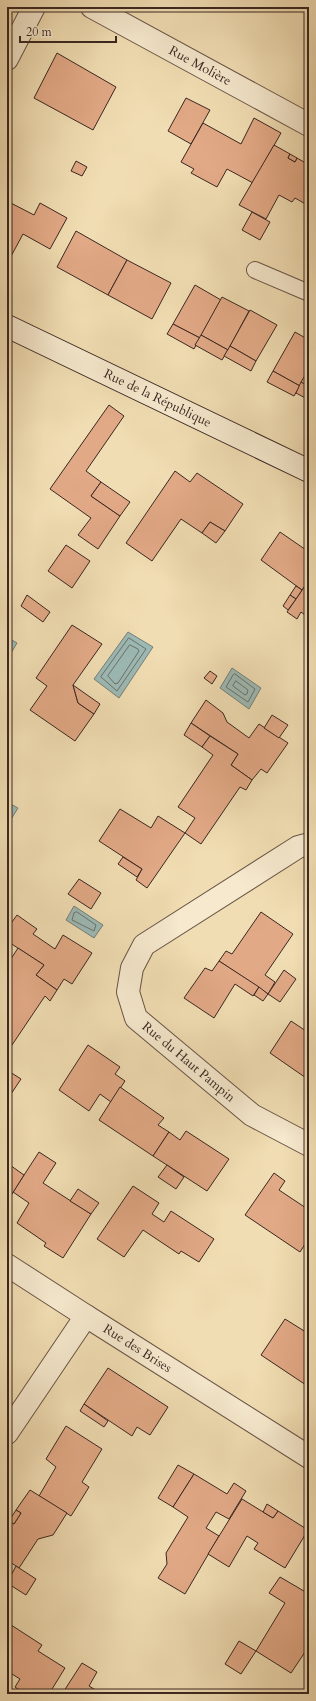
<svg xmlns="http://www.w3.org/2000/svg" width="316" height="1701" font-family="Cardo,serif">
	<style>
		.water { fill: #9cbab5; stroke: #757f7a }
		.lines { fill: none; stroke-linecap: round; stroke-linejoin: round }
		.shore { stroke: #6b706b; stroke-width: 1 }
		.building { fill: #e2a986; stroke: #3a2721 }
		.lane-casing { stroke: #685446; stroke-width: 18 }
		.street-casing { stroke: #685446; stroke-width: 24 }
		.secondary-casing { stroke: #3a2721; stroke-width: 24 }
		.lane { stroke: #f6e9ce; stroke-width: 16 }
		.street { stroke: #f6e9ce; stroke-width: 22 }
		.secondary { stroke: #f6e9ce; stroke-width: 22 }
		.labels { text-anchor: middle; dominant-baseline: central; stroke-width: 3; stroke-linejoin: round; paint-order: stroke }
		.street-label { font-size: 13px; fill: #3a2721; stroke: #f6e9ce }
	</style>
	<rect width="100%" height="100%" fill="#f1ddb3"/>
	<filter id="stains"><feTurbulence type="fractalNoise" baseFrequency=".005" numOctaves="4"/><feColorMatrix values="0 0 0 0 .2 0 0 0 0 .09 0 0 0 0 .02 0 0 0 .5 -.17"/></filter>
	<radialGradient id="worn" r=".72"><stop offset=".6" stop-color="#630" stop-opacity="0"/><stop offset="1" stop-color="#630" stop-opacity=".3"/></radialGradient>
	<g class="water">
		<polygon points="128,632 153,647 119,698 94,679"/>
		<polygon points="7,637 17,643 7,660"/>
		<polygon points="232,668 261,688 249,709 220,688"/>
		<polygon points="7,802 18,808 7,826"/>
		<polygon points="74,906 103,925 94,938 66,920"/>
	</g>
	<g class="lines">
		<g class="shore">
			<polygon points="129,638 146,649 117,691 101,677"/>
			<polygon points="130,645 138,649 139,651 118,683 115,684 108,676"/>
			<polygon points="235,674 255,689 248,702 226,687 233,675"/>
			<polygon points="236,681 248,690 247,694 245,695 233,686"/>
			<polygon points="77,912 96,925 94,931 72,920 74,913"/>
		</g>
	</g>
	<g class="building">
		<polygon points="57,53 116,87 93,130 34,98"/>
		<polygon points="186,98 210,110 191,144 168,131"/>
		<polygon points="254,118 281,133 253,183 227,169 217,187 191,173 194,169 181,162 203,123 241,144"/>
		<polygon points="274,145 290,154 288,158 295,162 297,158 309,165 309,206 295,198 292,202 279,195 266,219 239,205"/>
		<polygon points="290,154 297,158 295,162 288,158"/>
		<polygon points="76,161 87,167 82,176 71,171"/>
		<polygon points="7,201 34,215 40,203 67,218 50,249 23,234 8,262 7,262"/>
		<polygon points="252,212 270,222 260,240 242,230"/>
		<polygon points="76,231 127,260 108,295 57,267"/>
		<polygon points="127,260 171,283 152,319 108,295"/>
		<polygon points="195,285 221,300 200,338 173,324"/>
		<polygon points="222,297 249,311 228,350 201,335"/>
		<polygon points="250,310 277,325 256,361 230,346"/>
		<polygon points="173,324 200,338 194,349 167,334"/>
		<polygon points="295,332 309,340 309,369 300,386 273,371"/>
		<polygon points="201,335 228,350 222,360 195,345"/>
		<polygon points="230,346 256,361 251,371 224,356"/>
		<polygon points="309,369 309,387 301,382"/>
		<polygon points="273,371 300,386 294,396 267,382"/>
		<polygon points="301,382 309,387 309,400 296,393"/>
		<polygon points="109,405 124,416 86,471 101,482 91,496 120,516 98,549 78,535 91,518 50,489"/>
		<polygon points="175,471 190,482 197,473 243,504 225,531 210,522 202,533 181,519 152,561 126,543"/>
		<polygon points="101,482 130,502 120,516 91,496"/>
		<polygon points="210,522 225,531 216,543 202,533"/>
		<polygon points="280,532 309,552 307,561 309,562 309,580 302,590 261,560"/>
		<polygon points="66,545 90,561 72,588 48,571"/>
		<polygon points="309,580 309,618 301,612 297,619 287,612"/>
		<polygon points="296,586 302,590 296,599 290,595"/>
		<polygon points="27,595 50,612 43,622 21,606"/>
		<polygon points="290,595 296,599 288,610 283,606"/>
		<polygon points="72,625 102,644 73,685 78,703 94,714 75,741 30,710 47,686 36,678"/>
		<polygon points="210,671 217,676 212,684 204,678"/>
		<polygon points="73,685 100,704 94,714 78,703"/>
		<polygon points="206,700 223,713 227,722 249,738 259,724 288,743 267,773 261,769 252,780 231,765 238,754 191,723"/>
		<polygon points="272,715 288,725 279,738 264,728"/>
		<polygon points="191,723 210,736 202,747 184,735"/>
		<polygon points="210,736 238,754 231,765 252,780 246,790 240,787 201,844 185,833 195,818 178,807 213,755 202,747"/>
		<polygon points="120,809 151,828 158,816 185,833 147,888 136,880 142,869 99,841"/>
		<polygon points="123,857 142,869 137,877 118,864"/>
		<polygon points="79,879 101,893 91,909 68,894"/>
		<polygon points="261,912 293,934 265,975 275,982 268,994 219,961 226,951 232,954"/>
		<polygon points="17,915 37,929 33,934 55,949 63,935 92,953 72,984 64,979 57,990 36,975 44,965 7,941 7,929"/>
		<polygon points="18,948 44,965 36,975 57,990 50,1001 45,996 10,1048 7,1046 7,983 11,977 7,974 7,965"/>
		<polygon points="219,961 259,987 253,996 235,984 214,1018 184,998 205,968 212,971"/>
		<polygon points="284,970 296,979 280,1002 268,994"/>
		<polygon points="259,987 268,994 263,1001 254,995"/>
		<polygon points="291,1021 309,1033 309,1080 270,1053"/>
		<polygon points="88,1045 120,1067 115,1074 125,1081 111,1102 100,1094 89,1111 59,1090"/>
		<polygon points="10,1072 21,1079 7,1100 7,1077"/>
		<polygon points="120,1087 164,1118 158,1125 169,1132 153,1156 99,1120"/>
		<polygon points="186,1131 229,1159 207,1191 153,1156 169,1132 180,1140"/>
		<polygon points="39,1152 56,1163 43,1183 91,1214 63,1258 44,1246 46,1243 17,1223 29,1203 13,1192"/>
		<polygon points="7,1163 24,1175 7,1202"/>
		<polygon points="167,1165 184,1177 176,1189 158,1177"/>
		<polygon points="274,1173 285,1181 279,1190 309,1210 309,1238 300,1252 245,1215"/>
		<polygon points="133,1186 159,1203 152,1214 164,1222 171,1211 214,1239 199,1262 181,1251 179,1254 143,1230 124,1257 97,1239"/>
		<polygon points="78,1189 99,1203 91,1214 70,1201"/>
		<polygon points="285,1319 309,1334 309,1387 261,1355"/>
		<polygon points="108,1368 168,1407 150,1435 137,1427 132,1436 84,1404"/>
		<polygon points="84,1404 108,1421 104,1427 80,1411"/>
		<polygon points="66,1426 102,1449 82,1482 89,1487 71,1516 39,1496 56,1467 46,1459"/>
		<polygon points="178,1465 194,1474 173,1507 158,1498"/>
		<polygon points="194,1474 227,1494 234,1483 246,1491 229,1519 216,1512 206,1528 219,1536 185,1594 158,1578 167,1564 166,1553 188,1517 173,1507"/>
		<polygon points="30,1490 67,1513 53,1535 38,1539 19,1568 7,1560 7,1524 9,1521 14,1524 21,1513 16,1510"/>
		<polygon points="242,1499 273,1518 278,1511 308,1530 285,1568 254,1549 258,1543 247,1536 229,1567 208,1554"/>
		<polygon points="267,1504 278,1511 273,1518 263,1512"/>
		<polygon points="16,1510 21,1513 14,1524 9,1521"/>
		<polygon points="16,1566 36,1579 26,1595 7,1583"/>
		<polygon points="280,1577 309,1594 309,1646 291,1673 256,1651 285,1603 269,1593"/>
		<polygon points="8,1623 42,1645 38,1651 65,1668 49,1694 25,1694 15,1687 20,1679 7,1671"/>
		<polygon points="239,1641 256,1651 241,1674 225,1664"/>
		<polygon points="82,1663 97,1672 89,1686 102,1694 62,1694"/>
	</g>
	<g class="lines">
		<defs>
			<polyline id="lane" points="255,270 309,293"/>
			<g id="street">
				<path id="s1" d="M92,7L309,125"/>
				<polyline points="7,59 34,7"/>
				<path id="s2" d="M309,844L298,847L144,945L132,968L128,992L136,1018L252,1115L309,1145"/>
				<polyline points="7,1265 86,1316"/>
				<path id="s3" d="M7,1433L86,1316L309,1457"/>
			</g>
			<g id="secondary">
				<path id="s4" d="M7,326L309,471"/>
			</g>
		</defs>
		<use href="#lane" class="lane-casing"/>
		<use href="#street" class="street-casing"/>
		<use href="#secondary" class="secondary-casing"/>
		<use href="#lane" class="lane"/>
		<use href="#street" class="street"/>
		<use href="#secondary" class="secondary"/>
	</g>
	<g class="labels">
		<g class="street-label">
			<text stroke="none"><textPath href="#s1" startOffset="123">Rue Molière</textPath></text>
			<text stroke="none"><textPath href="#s4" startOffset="167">Rue de la République</textPath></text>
			<text stroke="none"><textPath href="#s2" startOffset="340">Rue du Haut Pampin</textPath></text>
			<text stroke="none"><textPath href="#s3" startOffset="202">Rue des Brises</textPath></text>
		</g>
	</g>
	<rect width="316" height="1701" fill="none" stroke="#f1ddb3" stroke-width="24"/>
	<rect x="8" y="8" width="300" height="1685" fill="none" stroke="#3a2721" stroke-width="2"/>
	<rect x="12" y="12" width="292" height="1677" fill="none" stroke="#3a2721"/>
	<path d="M20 36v6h96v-6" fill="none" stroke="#3a2721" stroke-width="2"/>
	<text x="26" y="36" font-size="12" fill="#3a2721" stroke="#f6e9ce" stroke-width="3" paint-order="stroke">20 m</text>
	<rect width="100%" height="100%" filter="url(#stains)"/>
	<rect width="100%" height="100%" fill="url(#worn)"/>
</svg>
